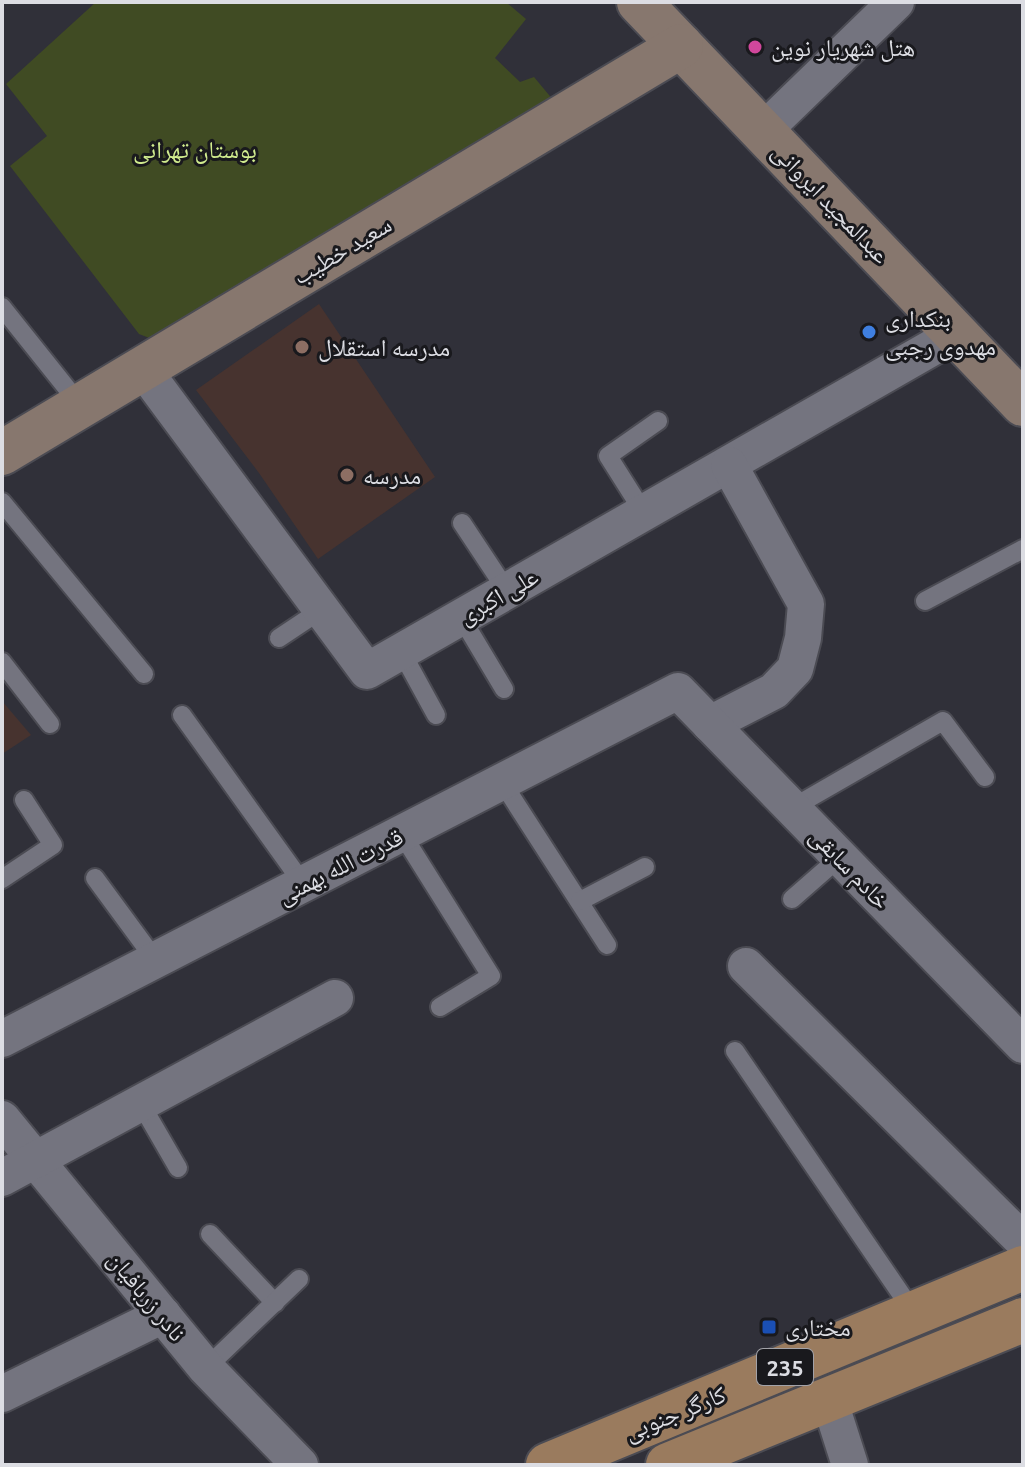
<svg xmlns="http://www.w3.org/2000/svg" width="1025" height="1467" font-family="Ubuntu,'Noto Naskh Arabic',sans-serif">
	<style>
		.education { fill: #47332f }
		.green { fill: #404b23 }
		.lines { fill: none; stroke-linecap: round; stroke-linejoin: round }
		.lane-casing { stroke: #4b4b53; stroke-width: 22 }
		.street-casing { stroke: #4b4b53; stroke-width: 40 }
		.secondary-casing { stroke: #4b4b53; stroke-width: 48 }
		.primary-casing { stroke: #4b4b53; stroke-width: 48 }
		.lane { stroke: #74747f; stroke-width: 18 }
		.street { stroke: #74747f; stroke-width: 36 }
		.secondary { stroke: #87776e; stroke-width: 44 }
		.primary { stroke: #9a7b5e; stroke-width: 44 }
		.hotel-dot { fill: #d1479c; stroke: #19191d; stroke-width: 3 }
		.shop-dot { fill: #3f7fe0; stroke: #19191d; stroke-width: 3 }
		.education-dot { fill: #8d6e63; stroke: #19191d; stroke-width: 3 }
		.transit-dot { fill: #1a4fb4; stroke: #19191d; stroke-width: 3 }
		.labels { text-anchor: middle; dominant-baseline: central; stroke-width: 6; stroke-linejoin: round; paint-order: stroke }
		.shield { fill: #19191d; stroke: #a2a2a8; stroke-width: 2 }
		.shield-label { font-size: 22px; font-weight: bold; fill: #dcdde3 }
		.poi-label { font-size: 24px; fill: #dcdde3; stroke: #19191d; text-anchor: start }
		.park-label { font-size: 24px; fill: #d1ec8e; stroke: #19191d }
		.street-label { font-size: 24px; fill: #dcdde3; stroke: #19191d }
	</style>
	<rect width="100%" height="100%" fill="#303039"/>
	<g class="education">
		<polygon points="319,304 435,477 318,559 259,473 196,390"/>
		<polygon points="2,701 31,735 2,754"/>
	</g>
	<polygon class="green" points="96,2 506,2 526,19 495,58 520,82 534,77 559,107 157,341 139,334 10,166 47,136 6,84"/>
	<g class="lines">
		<defs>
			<g id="lane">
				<polyline points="2,307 81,406"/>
				<polyline points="2,502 144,674"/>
				<polyline points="644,513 608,456 658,421"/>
				<polyline points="462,523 507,591"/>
				<polyline points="925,601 1023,549"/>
				<polyline points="461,617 504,689"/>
				<polyline points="279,638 321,610"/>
				<polyline points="401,651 436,715"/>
				<polyline points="2,662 50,724"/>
				<polyline points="182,715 304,885"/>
				<polyline points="502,782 607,945"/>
				<polyline points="792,808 943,721 985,777"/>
				<polyline points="402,834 491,976 440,1007"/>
				<polyline points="95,878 156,961"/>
				<polyline points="2,879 53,845 24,800"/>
				<polyline points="792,899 840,857"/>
				<polyline points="580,901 645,867"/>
				<polyline points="735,1051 914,1313"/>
				<polyline points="141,1104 178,1168"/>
				<polyline points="210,1234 275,1303"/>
				<polyline points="206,1368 299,1279"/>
			</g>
			<g id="street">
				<polyline points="763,131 896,2"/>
				<polyline points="143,369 367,671 956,334"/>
				<polyline points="710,724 774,691 795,669 803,638 806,604 729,465"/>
				<polyline points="746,966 1023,1241"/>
				<polyline points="2,1039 678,691 1023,1045"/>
				<polyline points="2,1119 206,1368 300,1465"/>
				<polyline points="2,1178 335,998"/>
				<polyline points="2,1394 163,1315"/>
				<polyline points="829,1399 850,1465"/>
			</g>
			<g id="secondary">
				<polyline points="639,2 1023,404"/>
				<polyline points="2,453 681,46"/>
			</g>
			<g id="primary">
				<polyline points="548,1465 1023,1268"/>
				<polyline points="668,1465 1023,1320"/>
			</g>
		</defs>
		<use href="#lane" class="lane-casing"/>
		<use href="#street" class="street-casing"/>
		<use href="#secondary" class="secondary-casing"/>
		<use href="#primary" class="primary-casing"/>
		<use href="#lane" class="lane"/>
		<use href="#street" class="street"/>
		<use href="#secondary" class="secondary"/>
		<use href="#primary" class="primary"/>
	</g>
	<circle class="hotel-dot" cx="755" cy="47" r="8"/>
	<circle class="shop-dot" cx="869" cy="332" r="8"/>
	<g class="education-dot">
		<circle cx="302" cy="347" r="8"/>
		<circle cx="347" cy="475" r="8"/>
	</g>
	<rect class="transit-dot" x="761" y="1319" width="16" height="16" rx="4"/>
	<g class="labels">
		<rect class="shield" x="757" y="1349" width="56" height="36" rx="6"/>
		<g class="shield-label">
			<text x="785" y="1367">235</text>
		</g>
		<g class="poi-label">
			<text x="771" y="47">هتل شهریار نوین</text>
			<text x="885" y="318">بنکداری<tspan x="885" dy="28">مهدوی رجبی</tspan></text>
			<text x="318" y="347">مدرسه استقلال</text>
			<text x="363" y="475">مدرسه</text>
			<text x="785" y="1327">مختاری</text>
		</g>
		<g class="park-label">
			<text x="195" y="149">بوستان تهرانی</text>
		</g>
		<g class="street-label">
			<text transform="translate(831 203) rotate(46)">عبدالمجید ایروانی</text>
			<text transform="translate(342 250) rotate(-31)">سعید خطیب</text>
			<text transform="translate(498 596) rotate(-30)">علی اکبری</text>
			<text transform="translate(340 866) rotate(-27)">قدرت الله بهمنی</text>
			<text transform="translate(850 868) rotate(46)">خادم سابقی</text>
			<text transform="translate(147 1296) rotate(51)">نادر زربافیان</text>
			<text transform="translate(675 1413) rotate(-22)">کارگر جنوبی</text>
		</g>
	</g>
	<rect width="1025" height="1467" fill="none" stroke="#dcdde3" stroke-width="8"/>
</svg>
